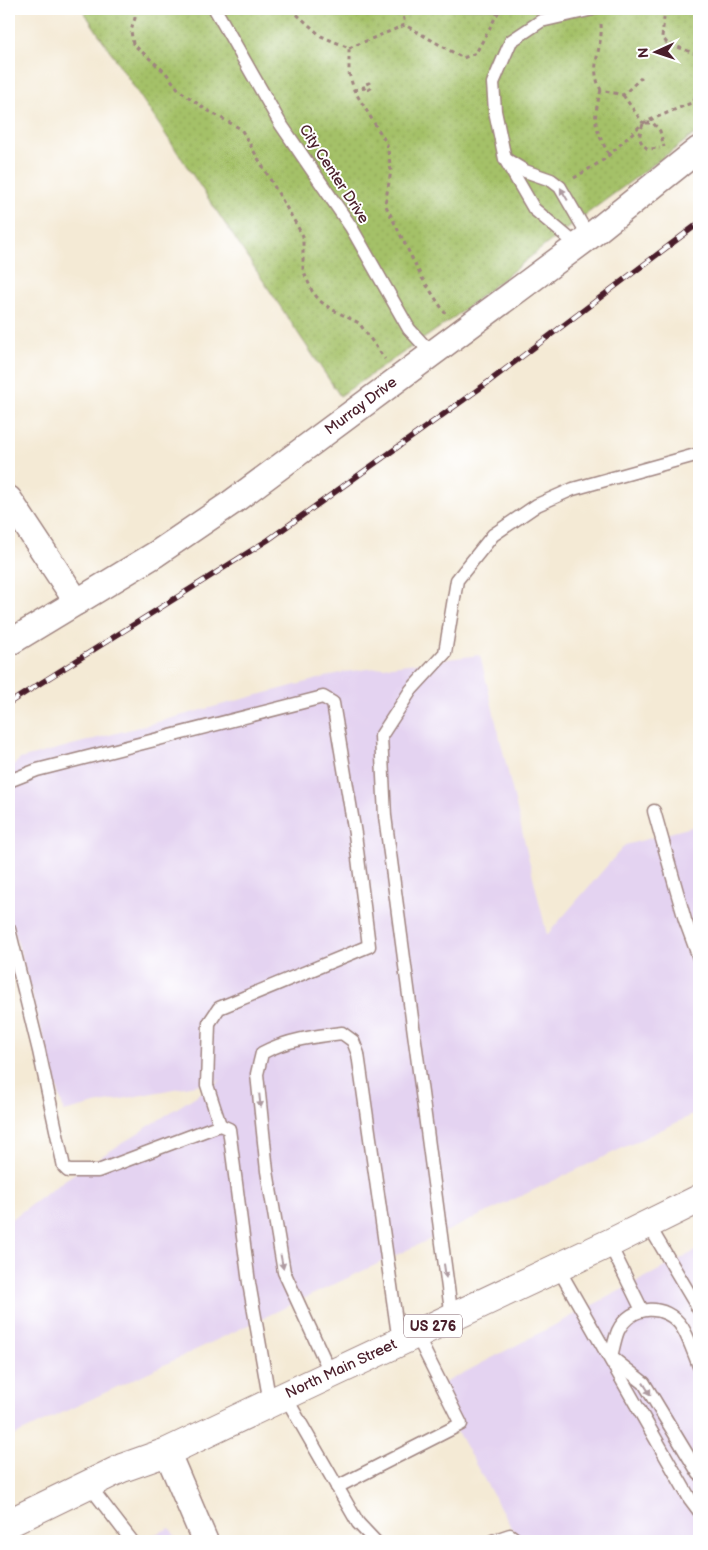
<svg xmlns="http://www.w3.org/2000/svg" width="708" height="1550" font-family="'Balsamiq Sans',sans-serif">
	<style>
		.built { fill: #e4d3f1 }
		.park { fill: url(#park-dots); stroke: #77704a }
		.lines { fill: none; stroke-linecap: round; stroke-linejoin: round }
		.lane-casing { stroke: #9f8480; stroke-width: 15 }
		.street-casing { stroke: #9f8480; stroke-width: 28 }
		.primary-casing { stroke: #9f8480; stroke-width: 30 }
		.path { stroke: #9f8480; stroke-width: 3; stroke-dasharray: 4 4; stroke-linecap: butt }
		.lane { stroke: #fff; stroke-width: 12 }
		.street { stroke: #fff; stroke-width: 25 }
		.primary { stroke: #fff; stroke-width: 28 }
		.rail-casing { stroke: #4a1f2b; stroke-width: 5.5 }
		.rail { stroke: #fff; stroke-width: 4; stroke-dasharray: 11; stroke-linecap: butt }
		.oneway { fill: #ae9aa0 }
		.labels { text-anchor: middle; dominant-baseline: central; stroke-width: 4; stroke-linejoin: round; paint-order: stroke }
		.shield { fill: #fff; stroke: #80626b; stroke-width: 1 }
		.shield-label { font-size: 14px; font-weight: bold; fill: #4a1f2b }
		.street-label { font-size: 15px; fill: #4a1f2b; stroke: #fff }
	</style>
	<defs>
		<pattern id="park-dots" width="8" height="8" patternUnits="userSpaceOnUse" patternTransform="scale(1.25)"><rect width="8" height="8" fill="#a4c168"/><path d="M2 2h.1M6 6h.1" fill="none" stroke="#8fa55a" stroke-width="1.8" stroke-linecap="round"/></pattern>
	</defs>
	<rect width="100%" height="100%" fill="#fff"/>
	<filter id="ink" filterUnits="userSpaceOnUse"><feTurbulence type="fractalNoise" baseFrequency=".02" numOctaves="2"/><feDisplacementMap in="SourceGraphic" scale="10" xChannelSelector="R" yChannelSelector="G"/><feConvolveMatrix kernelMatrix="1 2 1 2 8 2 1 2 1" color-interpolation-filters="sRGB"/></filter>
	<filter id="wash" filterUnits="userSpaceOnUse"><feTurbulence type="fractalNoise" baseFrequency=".0096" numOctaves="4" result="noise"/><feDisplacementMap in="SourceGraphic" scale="20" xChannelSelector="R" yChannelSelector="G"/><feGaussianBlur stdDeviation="1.12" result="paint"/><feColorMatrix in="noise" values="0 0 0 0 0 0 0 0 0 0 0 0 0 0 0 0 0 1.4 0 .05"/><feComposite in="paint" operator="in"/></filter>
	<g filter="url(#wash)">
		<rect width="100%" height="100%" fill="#f4ead5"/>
		<g class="built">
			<polygon points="480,655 547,935 625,845 699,825 699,1112 9,1438 9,1221 66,1179 221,1080 95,1104 64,1112 9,912 9,770 20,759 344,672"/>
			<polygon points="699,1249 699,1541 519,1541 433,1389"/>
			<polygon points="170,1528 178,1541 138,1541"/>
		</g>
		<polygon class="park" points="82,9 699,9 699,131 562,232 452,319 340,396"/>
	</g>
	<g filter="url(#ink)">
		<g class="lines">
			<defs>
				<g id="lane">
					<polyline points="215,9 280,123 351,227 409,329 431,353"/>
					<polyline points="507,160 525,171 551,180 560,187 589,237"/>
					<polyline points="577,245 534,209 505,159 495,111 493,83 511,41 541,21 593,9"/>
					<polyline points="9,781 37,770 323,697 333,703 355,834 369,946 219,1008 209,1023 207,1085 220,1125"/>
					<polyline points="654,811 685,920 699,958"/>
					<polyline points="9,929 39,1051 64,1167 68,1171 98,1171 220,1125 229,1129 249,1283 270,1403"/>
					<polyline points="648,1224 699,1310"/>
					<polyline points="609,1243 642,1310"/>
					<polyline points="558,1268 690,1499 699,1511"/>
					<polyline points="452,1318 385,816 381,736 411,690 445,653 457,580 493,535 537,505 573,489 699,454"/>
					<path d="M699,1366C694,1354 689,1338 682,1327C666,1303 631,1304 618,1331C615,1338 613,1349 611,1357L644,1383L699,1474"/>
					<path d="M331,1374L284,1272L267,1171L257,1074L262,1053C286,1040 315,1036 342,1033L353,1041L358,1054L399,1342"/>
					<polyline points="285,1396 358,1523 375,1541"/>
					<polyline points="88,1484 132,1541"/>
					<polyline points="337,1487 461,1424 416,1334"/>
					<polyline points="492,1541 510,1535 518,1541"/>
				</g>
				<g id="street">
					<polyline points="9,499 77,602"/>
					<polyline points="9,643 156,554 231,503 589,237 699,149"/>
					<polyline points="167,1452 205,1541"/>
				</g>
				<polyline id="primary" points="9,1523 122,1468 167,1452 270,1403 612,1242 699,1199"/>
			</defs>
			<use href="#lane" class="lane-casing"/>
			<use href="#street" class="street-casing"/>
			<use href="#primary" class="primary-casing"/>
			<g class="path">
				<polyline points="134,9 135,18 131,31 133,44 166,73 179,90 205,109 241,129 303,236 303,270 312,291 320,301 331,309 359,323 385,359"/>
				<polyline points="291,9 321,36 349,48 349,73 354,90 387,144 391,171 385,204 422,278 445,313"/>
				<polyline points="402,9 405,25"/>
				<polyline points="665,9 662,37 667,43 699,55"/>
				<path d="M601,24C603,50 588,66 601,90L623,95L644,75"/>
				<polyline points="349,48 405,25 463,58 476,53 500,9"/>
				<polyline points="354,90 364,88 366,91 371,88 369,83 363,85 364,88"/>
				<path d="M601,90C592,122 594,126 609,155"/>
				<polyline points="623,95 643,123"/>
				<polyline points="646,123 653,123 660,131 664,147"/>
				<path d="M643,124C639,135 637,141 648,149L660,148"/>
				<polyline points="574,178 605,159 643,123 691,103 699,96"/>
			</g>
			<use href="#lane" class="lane"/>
			<use href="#street" class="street"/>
			<use href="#primary" class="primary"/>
			<defs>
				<polyline id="rail" points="9,703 268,540 483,386 699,223"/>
			</defs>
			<use href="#rail" class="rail-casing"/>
			<use href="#rail" class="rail"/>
		</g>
		<defs><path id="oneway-solid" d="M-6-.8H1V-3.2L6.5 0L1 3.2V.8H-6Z" transform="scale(1.25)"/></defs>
		<g class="oneway">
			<use href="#oneway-solid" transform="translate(564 194) rotate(-120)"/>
			<use href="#oneway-solid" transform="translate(260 1101) rotate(84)"/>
			<use href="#oneway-solid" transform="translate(282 1262) rotate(79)"/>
			<use href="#oneway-solid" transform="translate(445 1271) rotate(82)"/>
			<use href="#oneway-solid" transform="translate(647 1389) rotate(58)"/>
		</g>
	</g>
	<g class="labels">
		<rect class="shield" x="404" y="1314.5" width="58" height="23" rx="4"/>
		<g class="shield-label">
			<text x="433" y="1326">US 276</text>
		</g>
		<g class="street-label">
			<text transform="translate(334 174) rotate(57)">City Center Drive</text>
			<text transform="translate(361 406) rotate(-37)">Murray Drive</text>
			<text transform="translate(341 1369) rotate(-25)">North Main Street</text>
		</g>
	</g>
	<rect width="708" height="1550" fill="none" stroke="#fff" stroke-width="30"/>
	<g transform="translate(656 52) rotate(267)" stroke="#ffffff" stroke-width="4" paint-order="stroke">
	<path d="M0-4L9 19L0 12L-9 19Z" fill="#4a1f2b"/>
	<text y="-8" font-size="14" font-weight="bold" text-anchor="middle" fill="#4a1f2b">N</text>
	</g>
</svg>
